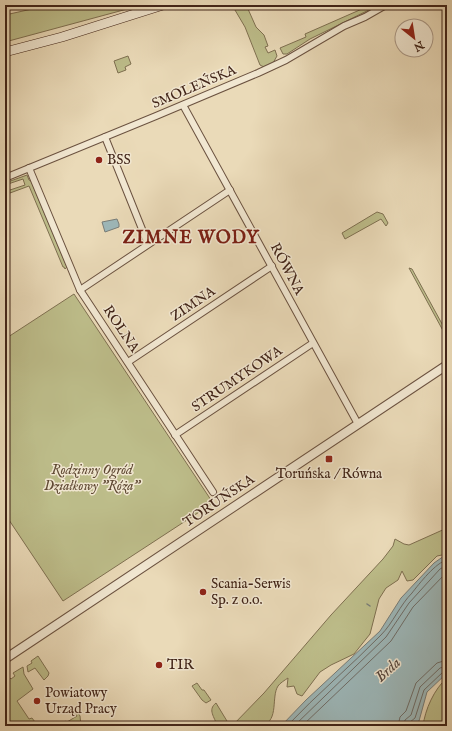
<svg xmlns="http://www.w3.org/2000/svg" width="452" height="731" font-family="'IM FELL English',serif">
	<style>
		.green { fill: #bdbd8a; stroke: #7f7051 }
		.water { fill: #9db8ba; stroke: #787d79 }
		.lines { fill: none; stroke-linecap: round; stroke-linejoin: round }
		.shore { stroke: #6f6e69; stroke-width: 1 }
		.stream { stroke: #787d79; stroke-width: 1.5 }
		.minor-casing { stroke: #6b5240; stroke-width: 8 }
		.tertiary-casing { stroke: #6b5240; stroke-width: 10 }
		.secondary-casing { stroke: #412418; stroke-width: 10 }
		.minor { stroke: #f1e7d1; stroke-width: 6 }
		.tertiary { stroke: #f1e7d1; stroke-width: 8 }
		.secondary { stroke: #f1e7d1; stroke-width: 9 }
		.poi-dot { fill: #8f2418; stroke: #f1e7d1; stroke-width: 1.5 }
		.labels { text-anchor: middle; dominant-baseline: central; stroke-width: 3; stroke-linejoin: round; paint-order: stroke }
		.street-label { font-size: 14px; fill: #412418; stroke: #f1e7d1 }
		.poi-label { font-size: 14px; fill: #412418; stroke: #f1e7d1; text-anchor: start }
		.park-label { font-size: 14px; font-style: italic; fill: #604a34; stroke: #f1e7d1 }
		.water-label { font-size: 15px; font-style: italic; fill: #584940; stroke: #f1e7d1 }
		.district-label { font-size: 18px; font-weight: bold; letter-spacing: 1px; fill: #7a1f14; stroke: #f1e7d1 }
	</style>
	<rect width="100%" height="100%" fill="#eadab8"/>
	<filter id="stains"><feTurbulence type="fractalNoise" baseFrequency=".005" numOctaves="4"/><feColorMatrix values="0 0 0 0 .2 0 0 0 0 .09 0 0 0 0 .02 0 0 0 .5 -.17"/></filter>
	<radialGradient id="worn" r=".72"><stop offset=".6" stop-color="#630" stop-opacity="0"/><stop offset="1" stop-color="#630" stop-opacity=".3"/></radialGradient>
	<g class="green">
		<polygon points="50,5 142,5 5,42 5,15"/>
		<polygon points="232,5 257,5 248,9 256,27 264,35 268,46 265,47 268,53 275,50 277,56 273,63 264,67 260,65 245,27"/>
		<polygon points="371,5 379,5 310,39 287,54 283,54 280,48 306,37 305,34"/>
		<polygon points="128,56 131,64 125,67 126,70 118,73 114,61"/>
		<polygon points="27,175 29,180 31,181 67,267 65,269 64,267 63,267 29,186 10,193 9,191 10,190 25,185 23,179 5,185 5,183"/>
		<polygon points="377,212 383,214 388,223 386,226 381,219 345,239 342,233"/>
		<polygon points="409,268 412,269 447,333 447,338"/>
		<polygon points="74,294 213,503 63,601 5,514 5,339"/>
		<path d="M447,528V554L437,556L413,580L407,581L402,571L398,580L386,588L379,599L370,634L354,654L331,665L320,672L302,696L297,694L294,686L287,687L288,678C285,680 280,683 278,686C271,697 279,720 263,725C254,728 242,726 232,726L264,693L331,615L383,559L393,546L395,539L404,544L409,545Z"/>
		<polygon points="38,656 49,673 48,676 44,680 35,668 28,672 27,666 32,663 31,661"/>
		<polygon points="23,667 24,674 33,689 17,701 29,719 32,718 38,726 5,726 5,679 8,676 11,679 15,676 13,673"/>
		<path d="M447,678V726H423C425,710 434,689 447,678Z"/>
		<polygon points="197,683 202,690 204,690 211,700 206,703 202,700 192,686"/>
		<path d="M216,703L230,726H217C215,717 207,710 216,703Z"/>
		<polygon points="75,708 80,716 81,726 58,726 66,721 67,722 77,716 74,712 70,714 69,712"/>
	</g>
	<g class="water">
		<polygon points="117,219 119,224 119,227 105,232 102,222"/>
		<polygon points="444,556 447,556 447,673 427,692 419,721 410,726 281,726 306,700 380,631 401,598 434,563"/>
	</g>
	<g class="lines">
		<g class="shore">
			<path d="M287,726C317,694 351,666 381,635C393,623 400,605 412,593C419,584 436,562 447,560"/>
			<polyline points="294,726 386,637 409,603 440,569 447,565"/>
			<polyline points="302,726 391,641 413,607 447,572"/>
			<polyline points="398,726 400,717 406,711 416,683 437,663 447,660"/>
			<polyline points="404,726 405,720 411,715 420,687 440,668 447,666"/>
			<polyline points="409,726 410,722 415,718 424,690 443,672 447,671"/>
		</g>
		<polyline class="stream" points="367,604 370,606"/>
		<defs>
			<g id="minor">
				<polyline points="183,105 358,424"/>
				<polyline points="105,137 148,244"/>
				<polyline points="29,168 80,290 213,492"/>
				<polyline points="5,178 156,116 258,73 286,60 344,26 365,17 386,5"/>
				<polyline points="80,290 230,190"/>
				<polyline points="128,362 272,266"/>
				<polyline points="175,435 313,343"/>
			</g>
			<polyline id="tertiary" points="5,659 447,365"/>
			<polyline id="secondary" points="5,52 62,37 163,5"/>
		</defs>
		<use href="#minor" class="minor-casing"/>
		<use href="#tertiary" class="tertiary-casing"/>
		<use href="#secondary" class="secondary-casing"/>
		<use href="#minor" class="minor"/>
		<use href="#tertiary" class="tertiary"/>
		<use href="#secondary" class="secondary"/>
	</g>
	<g class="poi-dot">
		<circle cx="99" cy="160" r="4"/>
		<rect x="325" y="455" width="8" height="8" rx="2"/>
		<circle cx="203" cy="592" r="4"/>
		<circle cx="159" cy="665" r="4"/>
		<circle cx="37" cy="701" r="4"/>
	</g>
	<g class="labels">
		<g class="street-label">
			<text transform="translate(194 87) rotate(-23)">SMOLEŃSKA</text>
			<text transform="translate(287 269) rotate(62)">RÓWNA</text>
			<text transform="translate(193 304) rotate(-34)">ZIMNA</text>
			<text transform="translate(121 329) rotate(56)">ROLNA</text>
			<text transform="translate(237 379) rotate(-34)">STRUMYKOWA</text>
			<text transform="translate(219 501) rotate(-34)">TORUŃSKA</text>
		</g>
		<g class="poi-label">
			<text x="107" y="160">BSS</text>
			<text x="329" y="474" text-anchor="middle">Toruńska / Równa</text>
			<text x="211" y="584">Scania-Serwis<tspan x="211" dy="16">Sp. z o.o.</tspan></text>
			<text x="167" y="665">TIR</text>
			<text x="45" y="693">Powiatowy<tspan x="45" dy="16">Urząd Pracy</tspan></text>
		</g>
		<g class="park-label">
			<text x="92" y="470">Rodzinny Ogród<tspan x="92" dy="16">Działkowy "Róża"</tspan></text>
		</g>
		<g class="water-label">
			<text transform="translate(388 670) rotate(-43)">Brda</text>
		</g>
		<g class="district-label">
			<text x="191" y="238">ZIMNE WODY</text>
		</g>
	</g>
	<rect width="452" height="731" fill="none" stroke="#eadab8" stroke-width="20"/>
	<rect x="6" y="6" width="440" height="719" fill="none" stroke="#412418" stroke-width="2"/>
	<rect x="10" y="10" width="432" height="711" fill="none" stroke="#412418"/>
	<g transform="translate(414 38) rotate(150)"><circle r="19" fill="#f1e7d1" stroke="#ab9987"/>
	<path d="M0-3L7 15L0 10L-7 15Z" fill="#8f2418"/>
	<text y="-6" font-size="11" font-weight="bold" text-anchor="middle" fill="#412418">N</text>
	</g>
	<rect width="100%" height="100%" filter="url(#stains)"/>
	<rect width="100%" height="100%" fill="url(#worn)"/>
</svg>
